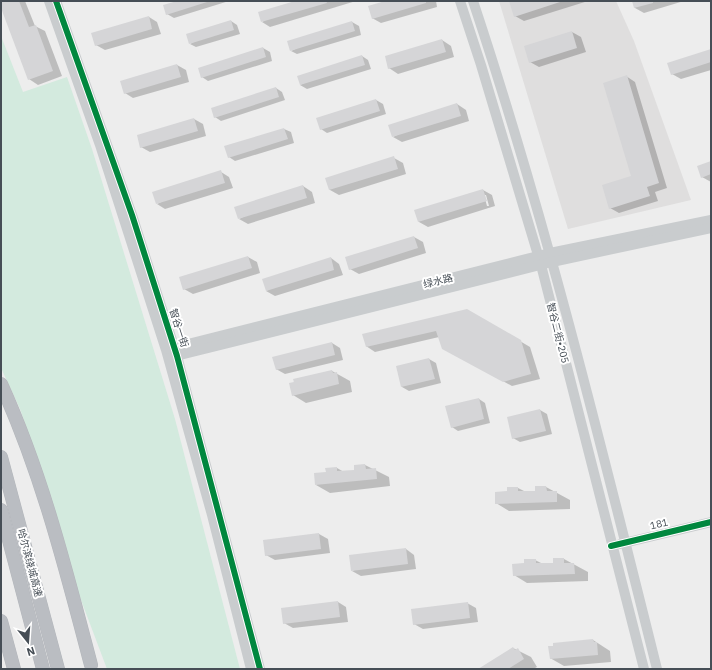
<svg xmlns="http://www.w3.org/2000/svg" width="712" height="670" font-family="'IBM Plex Sans','Noto Sans SC',sans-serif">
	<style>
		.education { fill: #dfdede }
		.grass { fill: #d3eade }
		.shadow { fill: #0003; fill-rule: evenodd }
		.building { fill: #d5d5d7 }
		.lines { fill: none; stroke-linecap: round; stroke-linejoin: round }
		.highway-casing { stroke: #b3b6bb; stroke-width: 14 }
		.secondary { stroke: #c9ccce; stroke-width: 10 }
		.highway { stroke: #babdc2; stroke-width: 13 }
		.cycleway-casing { stroke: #fff; stroke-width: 8 }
		.cycleway { stroke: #00873e; stroke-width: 6 }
		.labels { text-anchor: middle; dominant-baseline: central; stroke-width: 4; stroke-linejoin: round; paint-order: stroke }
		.street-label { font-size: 10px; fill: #464e56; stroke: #fff }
	</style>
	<rect width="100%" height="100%" fill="#ededed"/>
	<polygon class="education" points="499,1 616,1 634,41 691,200 568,229"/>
	<polygon class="grass" points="1,36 23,92 67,77 92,149 175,419 240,669 107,669 78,592 59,523 20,409 1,368"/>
	<g class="shadow">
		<polygon points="1,1 25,1 35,26 45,31 62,76 38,85 29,79 1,5"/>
		<polygon points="180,1 229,1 174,18 167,14"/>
		<polygon points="299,1 356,1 270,27 262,22"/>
		<polygon points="389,1 436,1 437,7 381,23 372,18"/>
		<polygon points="510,1 588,1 524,21 515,16"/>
		<polygon points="633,1 684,1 644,13 635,8"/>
		<polygon points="149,17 157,22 161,34 105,50 96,45"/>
		<polygon points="231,21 237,25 240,34 196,47 190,44"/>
		<polygon points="352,22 359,26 361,35 297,54 291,51"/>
		<polygon points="572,32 581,37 586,52 539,67 530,62"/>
		<polygon points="442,40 451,46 454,57 398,74 389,68"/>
		<polygon points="263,48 270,52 272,61 208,81 202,77"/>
		<polygon points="711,50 711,70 681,79 672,74"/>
		<polygon points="362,56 368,60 371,69 307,89 300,85"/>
		<polygon points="177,65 186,70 189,82 133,98 125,93"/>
		<polygon points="626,76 635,82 667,188 655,192 658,201 619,213 610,208 632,177"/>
		<polygon points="276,88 282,92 285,100 221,121 215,117"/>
		<polygon points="376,100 383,104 386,114 327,133 321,129"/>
		<polygon points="457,104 466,110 469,121 402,142 393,137"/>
		<polygon points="194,119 203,124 206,136 150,152 141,147"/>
		<polygon points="284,129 291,132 294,143 235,161 229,157 226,147"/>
		<polygon points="394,158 403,163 406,174 339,195 330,190 326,179"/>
		<polygon points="711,162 711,182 702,177"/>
		<polygon points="221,172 229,177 233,188 165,209 157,204"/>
		<polygon points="303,186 312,192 315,203 248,224 239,219"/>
		<path d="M483,190L492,195L495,206L428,227L419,222L415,211ZM484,195H486L489,206H487Z"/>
		<polygon points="414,237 423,242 426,253 359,274 350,269"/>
		<polygon points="248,257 257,262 260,273 193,294 184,289"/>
		<polygon points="331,258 339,264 343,275 275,296 266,291"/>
		<polygon points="467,310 530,347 540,379 512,386 450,352 439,337 375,352 366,346"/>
		<polygon points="332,343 340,348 343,360 285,374 276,369"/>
		<polygon points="429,359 436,363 441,383 409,391 402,387 397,367"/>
		<polygon points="332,371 350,381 352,392 306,403 293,395 294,380"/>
		<polygon points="479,399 485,403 490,423 458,431 452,427"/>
		<polygon points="540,410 547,414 552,434 520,442 513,438"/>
		<polygon points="365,465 389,477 390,486 330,493 316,485 327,473 337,468 344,472 355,471"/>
		<polygon points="546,487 570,500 570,509 509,511 496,503 508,492 518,488 526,492 536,492"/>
		<polygon points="319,534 328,539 330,553 275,560 266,555"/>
		<polygon points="406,549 414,555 416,569 361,576 352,571"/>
		<polygon points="564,559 588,572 588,581 527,583 514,575 535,560 543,564 554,564"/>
		<polygon points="338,602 346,607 348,622 293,628 284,623"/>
		<polygon points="467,603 476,608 478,622 423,629 414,624"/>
		<polygon points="593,640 610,651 611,662 564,666 550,658"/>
		<polygon points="513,648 531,657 537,667 533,669 480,669"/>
	</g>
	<g class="building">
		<polygon points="1,1 19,1 29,27 36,25 53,71 28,80 1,8"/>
		<polygon points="177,1 207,1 207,2 166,15 163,5"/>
		<polygon points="295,1 326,1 327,3 261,22 258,12"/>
		<polygon points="385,1 426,1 426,3 372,19 368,6"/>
		<polygon points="509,1 560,1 560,2 514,17"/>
		<polygon points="632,1 653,1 653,3 634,8"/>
		<polygon points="149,16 152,29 95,46 91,33"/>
		<polygon points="231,20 234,30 189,44 186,34"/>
		<polygon points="352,21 355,31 290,51 287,41"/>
		<polygon points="572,31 577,48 529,63 524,46"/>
		<polygon points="442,39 446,52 388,69 385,56"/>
		<polygon points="263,47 266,57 201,78 198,68"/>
		<polygon points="711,49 711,62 671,75 667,63"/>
		<polygon points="362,55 365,65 300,85 297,76"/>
		<polygon points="177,64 181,77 124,94 120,81"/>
		<polygon points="627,75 659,183 647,187 650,196 609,209 602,185 631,176 603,83"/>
		<polygon points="276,87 279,97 214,118 211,108"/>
		<polygon points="376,99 380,111 320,130 316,118"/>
		<polygon points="457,103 461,116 392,137 388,125"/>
		<polygon points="194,118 198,131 140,148 137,135"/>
		<polygon points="284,128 288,139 228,158 224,146"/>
		<polygon points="394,156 398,169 329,190 325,178"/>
		<polygon points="711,161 711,174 701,178 697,166"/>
		<polygon points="221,170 225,183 156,204 152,192"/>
		<polygon points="303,185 307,198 238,219 234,207"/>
		<polygon points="483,189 487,201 418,222 414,210"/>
		<polygon points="414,236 418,248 349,270 345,257"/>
		<polygon points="248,256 252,268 183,290 179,277"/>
		<polygon points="331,257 334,270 266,291 262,279"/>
		<polygon points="467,309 521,340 531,374 503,382 442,349 436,331 366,347 362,334"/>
		<polygon points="332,342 335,355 276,370 272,357"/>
		<polygon points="429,358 435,379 401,387 396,366"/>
		<polygon points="332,370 333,373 337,372 339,384 292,396 289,383 294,382 293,379"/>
		<polygon points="479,398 484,419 451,428 445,406"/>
		<polygon points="540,409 546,431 512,439 507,417"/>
		<polygon points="365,464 366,469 376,468 377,479 315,485 314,473 326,472 325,468 337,467 337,471 354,470 354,465"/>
		<polygon points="535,486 546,486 547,491 557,491 557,502 495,504 495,492 507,491 507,487 518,487 518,491 535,491"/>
		<polygon points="319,533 321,549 265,556 263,540"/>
		<polygon points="406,548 408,564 351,571 349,555"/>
		<polygon points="553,558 564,558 564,563 574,563 575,574 513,576 512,564 524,563 524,559 536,559 536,563 553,563"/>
		<polygon points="338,601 340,617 283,624 281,608"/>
		<polygon points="468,602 470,618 413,625 411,609"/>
		<polygon points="593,639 594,642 597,642 598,655 550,659 548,646 553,646 553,643"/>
		<polygon points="513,647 515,650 518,648 524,659 508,669 478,669"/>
	</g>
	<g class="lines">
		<defs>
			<g id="highway">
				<path d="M1,384C42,474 66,570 91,665"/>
				<polyline points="1,457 58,669"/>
				<polyline points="1,510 43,669"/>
				<polyline points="1,621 14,669"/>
			</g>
		</defs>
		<use href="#highway" class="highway-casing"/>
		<g class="secondary">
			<polyline points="49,1 100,145 166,350 212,515 251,669"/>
			<polyline points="56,1 132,215 177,356 260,669"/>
			<polyline points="460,1 481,65 541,265 644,669"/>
			<path d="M473,1C546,220 601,445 657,669"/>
			<polyline points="168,349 550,253 711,220"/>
			<polyline points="172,357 552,262 711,228"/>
			<polyline points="620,544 711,522"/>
		</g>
		<use href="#highway" class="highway"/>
		<defs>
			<g id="cycleway">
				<polyline points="56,1 132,215 177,356 260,669"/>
				<polyline points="611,546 711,522"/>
			</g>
		</defs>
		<use href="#cycleway" class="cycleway-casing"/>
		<use href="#cycleway" class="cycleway"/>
	</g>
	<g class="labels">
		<g class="street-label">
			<text transform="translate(438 281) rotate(-14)">绿水路</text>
			<text transform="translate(179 328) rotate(72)">智谷一街</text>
			<text transform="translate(558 333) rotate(76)">智谷二街•205</text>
			<text transform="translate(659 524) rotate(-14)">181</text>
			<text transform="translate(30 563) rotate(75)">哈尔滨绕城高速</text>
		</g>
	</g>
	<rect width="712" height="670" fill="none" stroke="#464e56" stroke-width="4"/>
	<g transform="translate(28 642) rotate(163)" stroke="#ffffff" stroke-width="3" paint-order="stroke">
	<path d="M0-3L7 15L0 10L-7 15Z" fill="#464e56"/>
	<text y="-6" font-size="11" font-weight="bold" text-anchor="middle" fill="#464e56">N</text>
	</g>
</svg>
